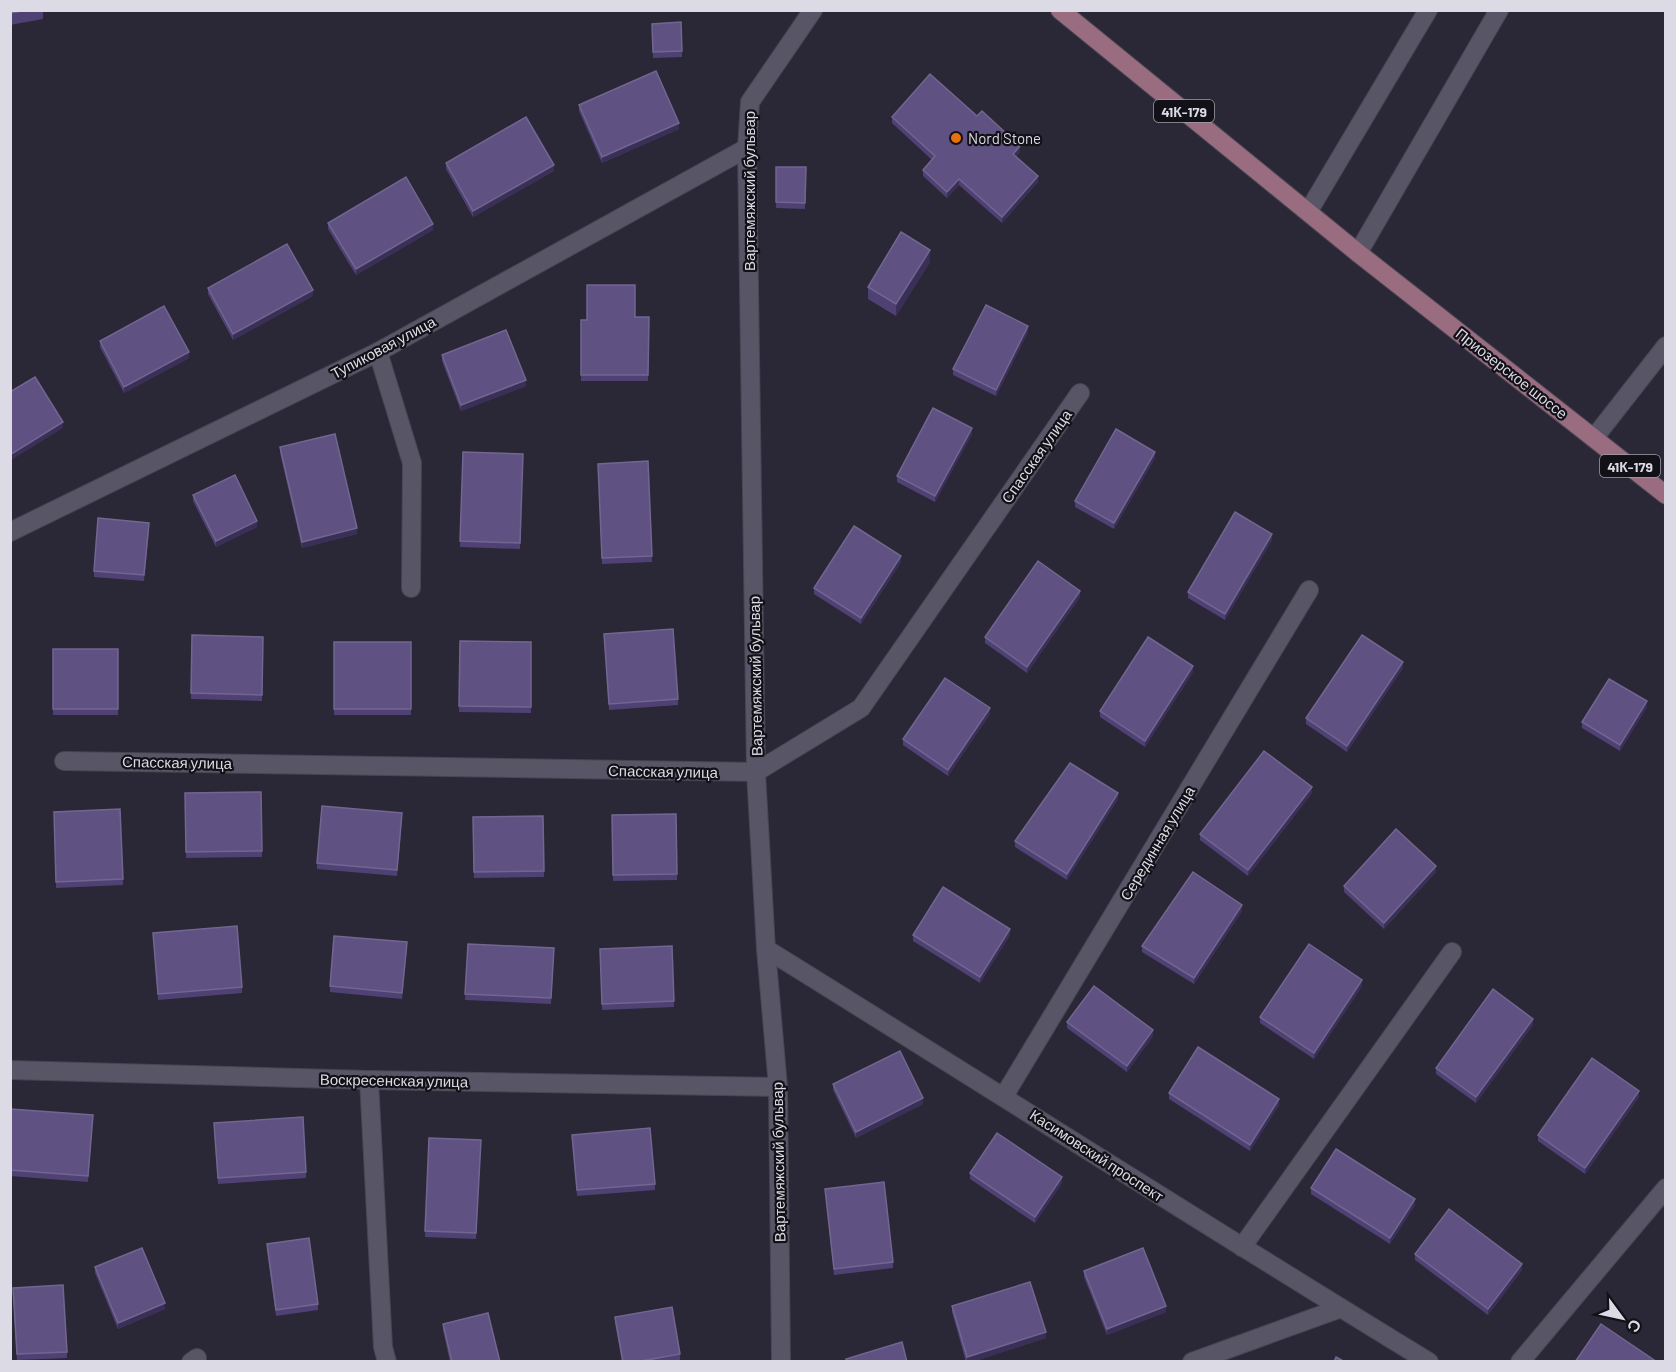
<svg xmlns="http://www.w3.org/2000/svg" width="1676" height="1372" font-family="Barlow,sans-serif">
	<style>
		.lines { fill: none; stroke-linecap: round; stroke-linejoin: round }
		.minor-casing { stroke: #474551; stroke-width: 20 }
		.major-casing { stroke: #474551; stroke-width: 20 }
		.minor { stroke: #585566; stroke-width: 18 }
		.major { stroke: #996c80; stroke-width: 18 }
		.wall { fill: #504175 }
		.shaded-wall { fill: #3a2f57 }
		.building { fill: #5f5181; stroke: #726691; stroke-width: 1.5 }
		.food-dot { fill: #e8710a; stroke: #121118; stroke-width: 2 }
		.labels { text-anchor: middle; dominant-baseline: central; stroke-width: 4.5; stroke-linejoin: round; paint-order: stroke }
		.shield { fill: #121118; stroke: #9f9ea7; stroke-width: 1.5 }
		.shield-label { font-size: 14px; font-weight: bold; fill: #dcdae4 }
		.poi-label { font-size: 15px; fill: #dcdae4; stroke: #121118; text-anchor: start }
		.street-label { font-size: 15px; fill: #dcdae4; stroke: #121118 }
	</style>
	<rect width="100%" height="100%" fill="#2a2736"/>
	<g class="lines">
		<defs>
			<g id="minor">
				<polyline points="1308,212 1428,10"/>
				<polyline points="1358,253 1499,10"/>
				<polyline points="378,352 412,463 411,588"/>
				<polyline points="1594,438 1666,346"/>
				<polyline points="10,532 378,352 747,148"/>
				<polyline points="64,761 756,772 861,708 1080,393"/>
				<path d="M766,949C987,1086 1206,1226 1429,1362"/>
				<polyline points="10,1070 369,1080 778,1087"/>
				<polyline points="369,1080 383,1347 387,1362"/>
				<polyline points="1004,1096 1309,590"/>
				<polyline points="1242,1247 1452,952"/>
				<polyline points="191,1362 197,1358"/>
				<polyline points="781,1362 778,1087 766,949 756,772 747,148 750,102 813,10"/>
				<polyline points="1192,1362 1341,1308"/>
				<polyline points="1520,1362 1666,1188"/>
			</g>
			<polyline id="major" points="1060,10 1358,253 1666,495"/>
		</defs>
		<use href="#minor" class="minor-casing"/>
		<use href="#major" class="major-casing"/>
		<use href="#minor" class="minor"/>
		<use href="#major" class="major"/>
	</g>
	<g class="wall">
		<polygon points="10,10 43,10 43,19 10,25"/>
		<polygon points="681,22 682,57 653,58 652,24"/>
		<polygon points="579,105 679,129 602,163 579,111"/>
		<polygon points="977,116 1020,152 1016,157 1038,182 1002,223 959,185 947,198 923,176 923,170 932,160 892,123 892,117"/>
		<polygon points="446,163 554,171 473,217 446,169"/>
		<polygon points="776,167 806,167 805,209 776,208"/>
		<polygon points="328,223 433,230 356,275 328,229"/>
		<polygon points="930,262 896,316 868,299 868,287"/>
		<polygon points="208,288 313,296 233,340 208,294"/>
		<polygon points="635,317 649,317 648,381 581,381 581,320"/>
		<polygon points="1028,332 996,396 953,375 953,369"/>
		<polygon points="100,341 189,358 124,393 100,347"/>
		<polygon points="442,355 526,386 461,411 442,361"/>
		<polygon points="972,434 935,502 897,482 897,476"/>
		<polygon points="280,447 357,534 302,548 280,453"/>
		<polygon points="463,452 523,454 520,549 460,547"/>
		<polygon points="1155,458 1114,529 1075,507 1075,501"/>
		<polygon points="648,461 652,562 602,564 598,464"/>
		<polygon points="193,495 257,527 216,547 193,501"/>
		<polygon points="149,529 144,581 94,577 94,571"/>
		<polygon points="1272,540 1225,620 1188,598 1188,592"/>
		<polygon points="901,562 861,624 814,594 814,588"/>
		<polygon points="1080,597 1027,673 985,643 985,637"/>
		<polygon points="604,634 678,699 678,705 609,710"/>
		<polygon points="192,635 263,637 262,701 191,699"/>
		<polygon points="460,641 531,642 531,713 459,712"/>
		<rect x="334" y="642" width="77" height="73"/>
		<rect x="53" y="649" width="65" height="66"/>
		<polygon points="1403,668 1347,752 1306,724 1306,718"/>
		<polygon points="1193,672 1145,747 1100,717 1100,711"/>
		<polygon points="1647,707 1620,751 1582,728 1582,722"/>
		<polygon points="990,714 948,776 903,745 903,739"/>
		<polygon points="261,792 262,857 186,858 185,793"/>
		<polygon points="1312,793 1248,876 1200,840 1200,834"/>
		<polygon points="1118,799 1067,880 1015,847 1015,841"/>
		<polygon points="120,809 123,885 56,888 54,812"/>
		<polygon points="676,814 677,880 613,881 612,815"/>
		<polygon points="543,816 544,877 474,878 473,817"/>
		<polygon points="402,819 397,876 317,869 317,863"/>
		<polygon points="1436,872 1384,929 1344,892 1344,886"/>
		<polygon points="1242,911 1194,984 1142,952 1142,946"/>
		<polygon points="153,933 242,987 242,993 158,1000"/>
		<polygon points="913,935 1010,935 980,983 913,941"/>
		<polygon points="468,944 554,948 551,1004 465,1000"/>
		<polygon points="672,946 674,1007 602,1010 600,949"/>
		<polygon points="407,948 402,999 330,992 330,986"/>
		<polygon points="1362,986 1314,1059 1260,1023 1260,1017"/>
		<polygon points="1067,1022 1153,1036 1127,1072 1067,1028"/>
		<polygon points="1533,1025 1476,1103 1436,1074 1436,1068"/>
		<polygon points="833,1084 923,1104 856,1138 833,1090"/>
		<polygon points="1169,1093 1279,1105 1250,1151 1169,1099"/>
		<polygon points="1639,1097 1585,1174 1538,1141 1538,1135"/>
		<polygon points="10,1109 93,1115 88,1182 10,1176"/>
		<polygon points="214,1129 306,1172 306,1178 218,1184"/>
		<polygon points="572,1135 655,1184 655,1190 577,1196"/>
		<polygon points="429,1138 481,1140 476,1239 425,1237"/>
		<polygon points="970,1173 1062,1183 1035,1223 970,1179"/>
		<polygon points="1311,1188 1415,1205 1390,1244 1311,1194"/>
		<polygon points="825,1189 893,1262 893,1268 834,1275"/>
		<polygon points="267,1244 318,1304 318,1310 276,1316 267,1250"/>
		<polygon points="1415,1254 1522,1270 1488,1315 1415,1260"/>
		<polygon points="95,1267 165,1309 118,1329 95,1273"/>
		<polygon points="1084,1271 1166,1312 1107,1335 1084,1277"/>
		<polygon points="13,1294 67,1352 67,1358 17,1360"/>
		<polygon points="952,1306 1046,1338 972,1362 966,1362 952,1312"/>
		<polygon points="615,1317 680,1354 680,1360 670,1362 622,1362 615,1323"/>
		<polygon points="443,1324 500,1362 450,1362 443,1330"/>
	</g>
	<g class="shaded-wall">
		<polygon points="679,123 679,129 602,163 602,157"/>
		<polygon points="1020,146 1020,152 1013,160 1013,154"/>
		<polygon points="554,165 554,171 473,217 473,211"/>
		<polygon points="1038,176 1038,182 1002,223 1002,217"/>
		<polygon points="959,179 959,185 947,198 947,192"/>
		<polygon points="433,224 433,230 356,275 356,269"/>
		<polygon points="930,250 930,262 896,316 896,304"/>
		<polygon points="313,290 313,296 233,340 233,334"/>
		<polygon points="1028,326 1028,332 996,396 996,390"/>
		<polygon points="189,352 189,358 124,393 124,387"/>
		<polygon points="526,380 526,386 461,411 461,405"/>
		<polygon points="63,422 63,428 10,461 10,455"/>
		<polygon points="972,428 972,434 935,502 935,496"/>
		<polygon points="1155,452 1155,458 1114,529 1114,523"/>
		<polygon points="257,521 257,527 216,547 216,541"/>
		<polygon points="357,528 357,534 302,548 302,542"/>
		<polygon points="1272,534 1272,540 1225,620 1225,614"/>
		<polygon points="901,556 901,562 861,624 861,618"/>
		<polygon points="1080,591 1080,597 1027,673 1027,667"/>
		<polygon points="1403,662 1403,668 1347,752 1347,746"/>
		<polygon points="1193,666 1193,672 1145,747 1145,741"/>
		<polygon points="1647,701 1647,707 1620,751 1620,745"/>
		<polygon points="990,708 990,714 948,776 948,770"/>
		<polygon points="1312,787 1312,793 1248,876 1248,870"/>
		<polygon points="1118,793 1118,799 1067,880 1067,874"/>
		<polygon points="1436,866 1436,872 1384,929 1384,923"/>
		<polygon points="1242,905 1242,911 1194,984 1194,978"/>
		<polygon points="1010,929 1010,935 980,983 980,977"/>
		<polygon points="1362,980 1362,986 1314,1059 1314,1053"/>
		<polygon points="1533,1019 1533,1025 1476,1103 1476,1097"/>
		<polygon points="1153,1030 1153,1036 1127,1072 1127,1066"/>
		<polygon points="1639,1091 1639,1097 1585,1174 1585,1168"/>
		<polygon points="923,1098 923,1104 856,1138 856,1132"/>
		<polygon points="1279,1099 1279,1105 1250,1151 1250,1145"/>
		<polygon points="1062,1177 1062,1183 1035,1223 1035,1217"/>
		<polygon points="1415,1199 1415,1205 1390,1244 1390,1238"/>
		<polygon points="1522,1264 1522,1270 1488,1315 1488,1309"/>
		<polygon points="165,1303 165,1309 118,1329 118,1323"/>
		<polygon points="1166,1306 1166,1312 1107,1335 1107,1329"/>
		<polygon points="1046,1332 1046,1338 972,1362 967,1362 967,1357"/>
	</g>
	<g class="building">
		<polygon points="10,10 27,10 10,13"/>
		<polygon points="681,22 682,51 653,52 652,24"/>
		<polygon points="656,71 679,123 602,157 579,105"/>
		<polygon points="930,74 977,116 982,111 1020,146 1013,154 1038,176 1002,217 959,179 947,192 923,170 935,156 892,117"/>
		<polygon points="526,117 554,165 473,211 446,163"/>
		<polygon points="776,167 806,167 805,203 776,202"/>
		<polygon points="406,177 433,224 356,269 328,223"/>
		<polygon points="901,232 930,250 896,304 868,287"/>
		<polygon points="287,244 313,290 233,334 208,288"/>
		<polygon points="587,285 635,285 635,317 649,317 648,375 581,375 581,320 587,320"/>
		<polygon points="986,305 1028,326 996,390 953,369"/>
		<polygon points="164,306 189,352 124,387 100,341"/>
		<polygon points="506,330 526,380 461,405 442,355"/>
		<polygon points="35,377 63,422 10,455 10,392"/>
		<polygon points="933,408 972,428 935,496 897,476"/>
		<polygon points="1116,429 1155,452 1114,523 1075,501"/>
		<polygon points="335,434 357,528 302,542 280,447"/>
		<polygon points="463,452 523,454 520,543 460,541"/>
		<polygon points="648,461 652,556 602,558 598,464"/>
		<polygon points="235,475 257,521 216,541 193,495"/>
		<polygon points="1235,512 1272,534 1225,614 1188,592"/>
		<polygon points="98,518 149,523 144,575 94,571"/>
		<polygon points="854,526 901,556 861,618 814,588"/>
		<polygon points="1038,561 1080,591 1027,667 985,637"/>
		<polygon points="673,629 678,699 609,704 604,634"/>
		<polygon points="192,635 263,637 262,695 191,693"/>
		<polygon points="1362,635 1403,662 1347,746 1306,718"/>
		<polygon points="1148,637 1193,666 1145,741 1100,711"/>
		<polygon points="460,641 531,642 531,707 459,706"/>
		<rect x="334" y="642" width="77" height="67"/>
		<rect x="53" y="649" width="65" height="60"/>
		<polygon points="945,678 990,708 948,770 903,739"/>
		<polygon points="1609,679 1647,701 1620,745 1582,722"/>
		<polygon points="1264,751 1312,787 1248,870 1200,834"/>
		<polygon points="1070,763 1118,793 1067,874 1015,841"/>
		<polygon points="261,792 262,851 186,852 185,793"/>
		<polygon points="322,806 402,813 397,870 317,863"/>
		<polygon points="120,809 123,879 56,882 54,812"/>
		<polygon points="676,814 677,874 613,875 612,815"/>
		<polygon points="543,816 544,871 474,872 473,817"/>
		<polygon points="1396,829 1436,866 1384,923 1344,886"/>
		<polygon points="1193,872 1242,905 1194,978 1142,946"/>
		<polygon points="943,887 1010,929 980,977 913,935"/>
		<polygon points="237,926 242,987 158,994 153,933"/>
		<polygon points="334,936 407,942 402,993 330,986"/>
		<polygon points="468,944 554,948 551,998 465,994"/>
		<polygon points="1309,944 1362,980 1314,1053 1260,1017"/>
		<polygon points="672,946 674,1001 602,1004 600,949"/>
		<polygon points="1094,986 1153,1030 1127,1066 1067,1022"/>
		<polygon points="1493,989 1533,1019 1476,1097 1436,1068"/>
		<polygon points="1198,1047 1279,1099 1250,1145 1169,1093"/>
		<polygon points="900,1051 923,1098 856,1132 833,1084"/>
		<polygon points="1592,1058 1639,1091 1585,1168 1538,1135"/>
		<polygon points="10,1109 93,1115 88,1176 10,1170"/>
		<polygon points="303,1117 306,1172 218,1178 214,1123"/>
		<polygon points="650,1128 655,1184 577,1190 572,1135"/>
		<polygon points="997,1133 1062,1177 1035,1217 970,1173"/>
		<polygon points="429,1138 481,1140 476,1233 425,1231"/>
		<polygon points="1336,1149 1415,1199 1390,1238 1311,1188"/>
		<polygon points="884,1182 893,1262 834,1269 825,1189"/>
		<polygon points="1449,1209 1522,1264 1488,1309 1415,1254"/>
		<polygon points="309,1238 318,1304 276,1310 267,1244"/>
		<polygon points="142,1248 165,1303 118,1323 95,1267"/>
		<polygon points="1143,1248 1166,1306 1107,1329 1084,1271"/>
		<polygon points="1030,1282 1046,1332 967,1357 952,1306"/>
		<polygon points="63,1285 67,1352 17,1354 13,1288"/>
		<polygon points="672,1307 680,1354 636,1362 623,1362 615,1317"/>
		<polygon points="488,1313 500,1362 452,1362 443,1324"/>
		<polygon points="1601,1324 1657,1362 1575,1362"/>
		<polygon points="902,1342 907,1362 846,1362 846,1359"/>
		<polygon points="1336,1357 1345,1362 1334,1362"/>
	</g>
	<circle class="food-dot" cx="956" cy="138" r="6"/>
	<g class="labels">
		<g class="shield">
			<rect x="1154" y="100" width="60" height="22" rx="4.5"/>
			<rect x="1600" y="455" width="60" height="22" rx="4.5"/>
		</g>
		<g class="shield-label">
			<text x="1184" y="111">41К-179</text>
			<text x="1630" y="466">41К-179</text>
		</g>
		<g class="poi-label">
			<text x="968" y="138">Nord Stone</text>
		</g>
		<g class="street-label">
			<text transform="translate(749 191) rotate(-90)">Вартемяжский бульвар</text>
			<text transform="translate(383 347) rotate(-28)">Тупиковая улица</text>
			<text transform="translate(1512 373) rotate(38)">Приозерское шоссе</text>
			<text transform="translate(1036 456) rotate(-55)">Спасская улица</text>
			<text transform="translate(755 676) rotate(-91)">Вартемяжский бульвар</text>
			<text transform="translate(177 762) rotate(1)">Спасская улица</text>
			<text transform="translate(663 771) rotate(1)">Спасская улица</text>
			<text transform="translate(1157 843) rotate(-59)">Серединная улица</text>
			<text transform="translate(394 1080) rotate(1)">Воскресенская улица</text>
			<text transform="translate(1097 1155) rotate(33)">Касимовский проспект</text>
			<text transform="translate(778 1162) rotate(-91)">Вартемяжский бульвар</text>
		</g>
	</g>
	<rect width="1676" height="1372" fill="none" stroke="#dcdae4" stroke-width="24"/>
	<g transform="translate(1622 1318) rotate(123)" stroke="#121118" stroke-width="4.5" paint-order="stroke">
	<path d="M0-4.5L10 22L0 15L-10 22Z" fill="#dcdae4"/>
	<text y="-9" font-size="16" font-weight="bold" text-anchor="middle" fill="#dcdae4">С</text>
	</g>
</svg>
